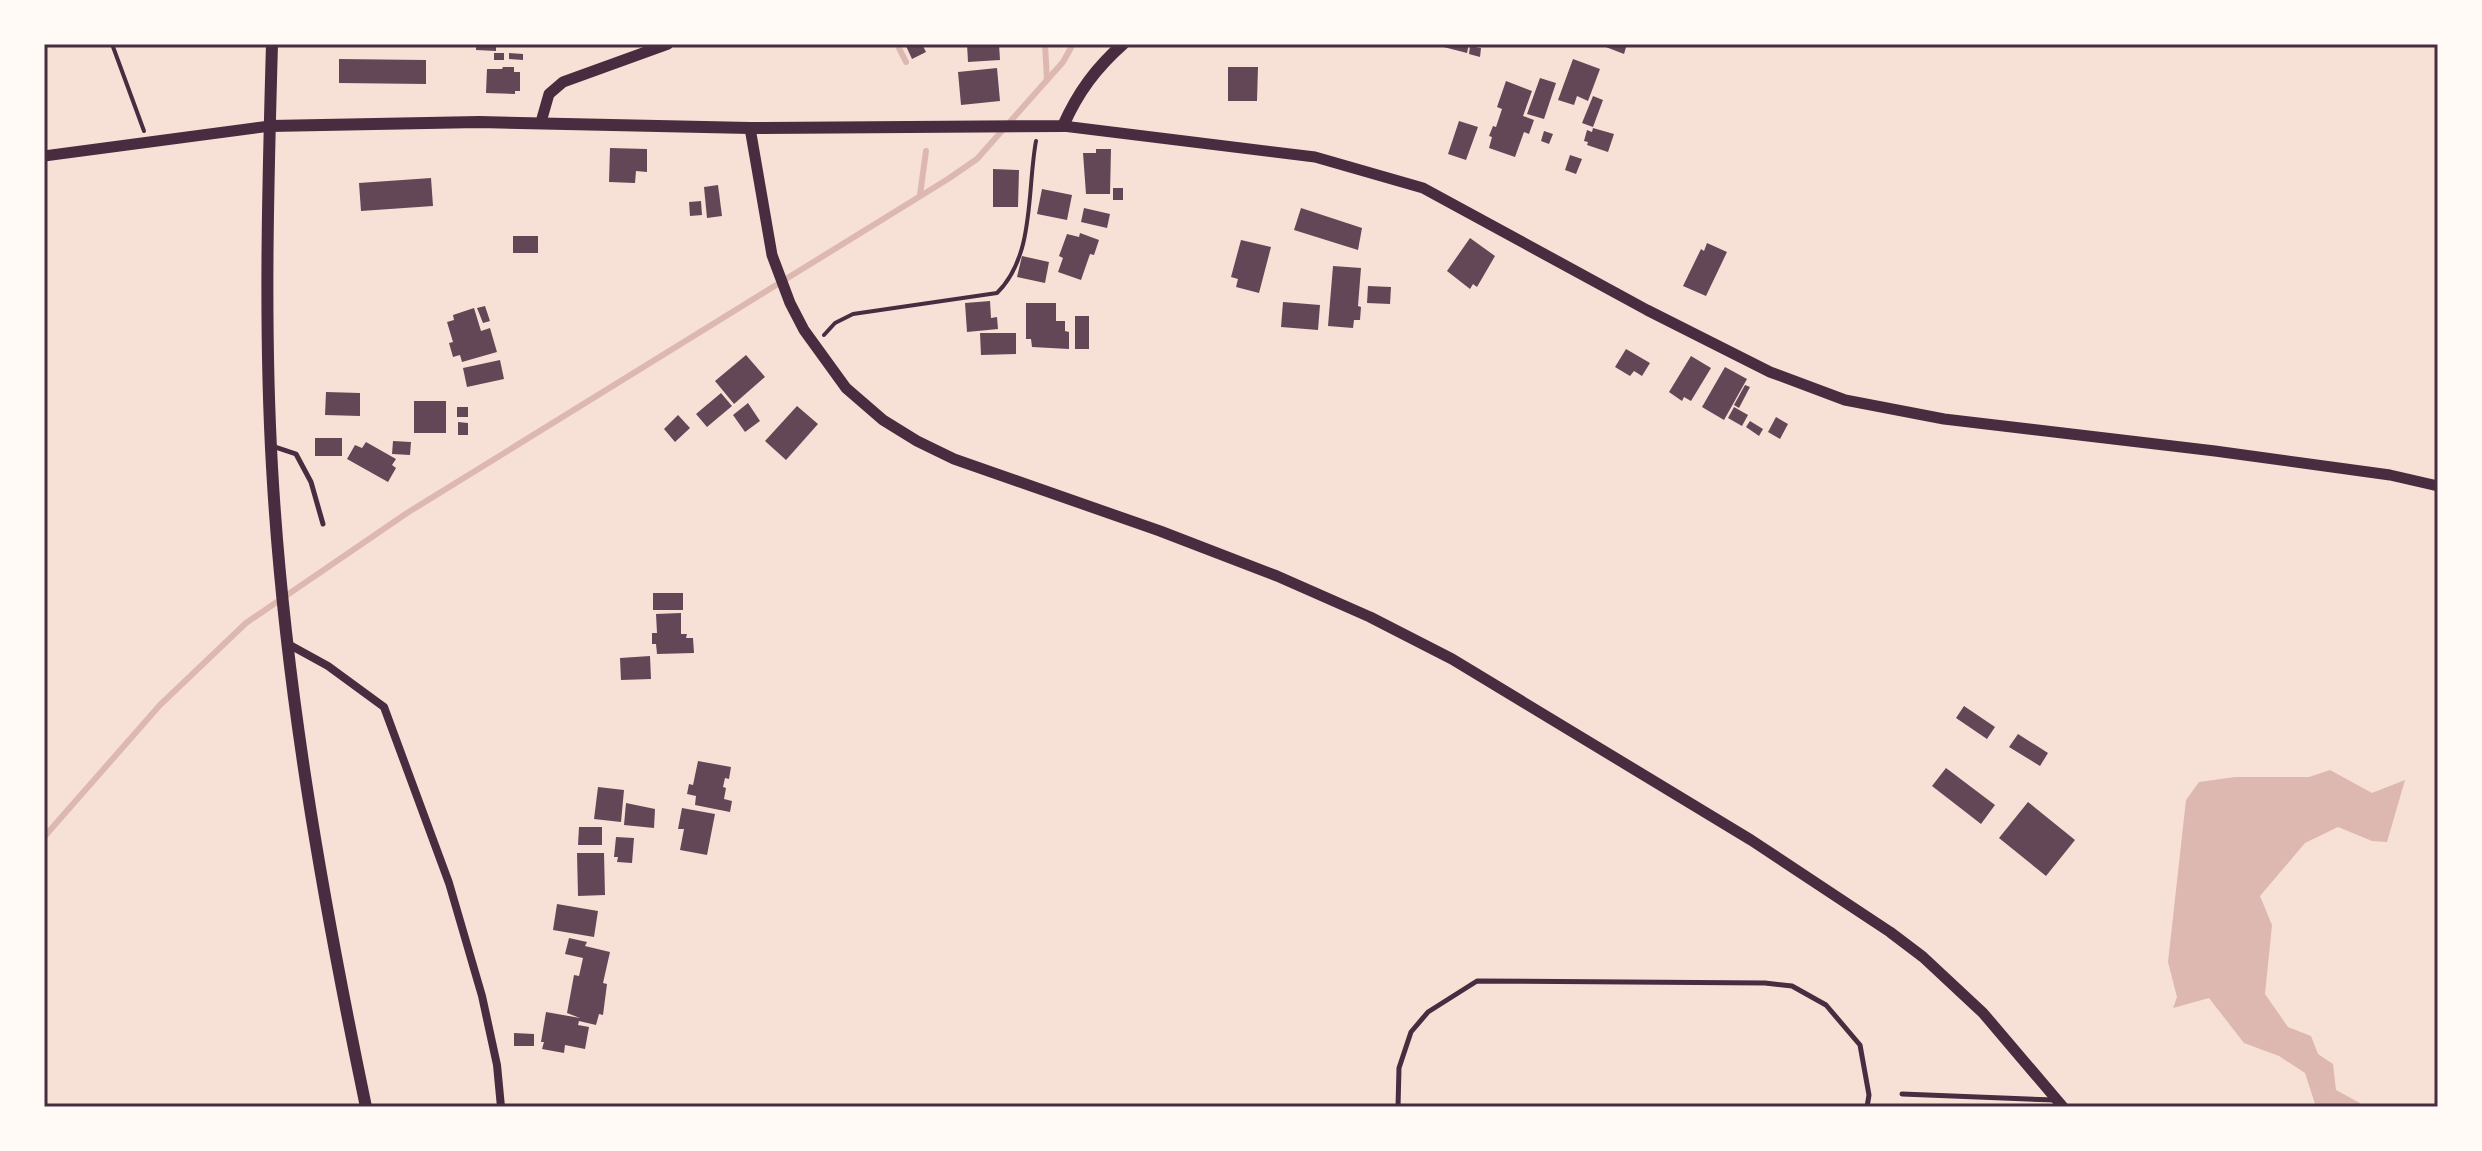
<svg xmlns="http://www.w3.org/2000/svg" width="2482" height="1151" font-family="'Titillium Web',sans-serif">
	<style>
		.water { fill: #dcb8b0 }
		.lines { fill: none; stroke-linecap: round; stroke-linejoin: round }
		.stream { stroke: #dcb8b0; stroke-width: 6 }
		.building { fill: #644757 }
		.path { stroke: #4a2c40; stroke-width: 4 }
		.service { stroke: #4a2c40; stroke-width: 5 }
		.minor { stroke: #4a2c40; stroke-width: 8 }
		.tertiary { stroke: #4a2c40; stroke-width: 11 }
		.secondary { stroke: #4a2c40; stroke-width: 12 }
		.neatline { fill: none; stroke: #4a2c40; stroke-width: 3 }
	</style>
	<rect width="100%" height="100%" fill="#f7e1d7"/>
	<polygon class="water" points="2330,770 2372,793 2405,780 2387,842 2372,841 2338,827 2305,843 2260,896 2272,925 2265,994 2288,1027 2311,1036 2318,1054 2333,1064 2336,1090 2360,1103 2359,1107 2316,1107 2305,1073 2279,1056 2244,1043 2209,998 2173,1008 2177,997 2168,962 2186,800 2199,782 2235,777 2309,777"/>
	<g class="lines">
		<g class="stream">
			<polyline points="897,44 906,62"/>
			<polyline points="1045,44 1047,80"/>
			<polyline points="920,195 926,151"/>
			<polyline points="44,837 160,705 246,623 407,513 948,179 977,159 1063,62 1073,44"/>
		</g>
	</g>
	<g class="building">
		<polygon points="476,44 496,44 496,51 476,50"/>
		<polygon points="910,44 922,44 926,52 912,59 906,46"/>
		<polygon points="967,44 999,44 1000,60 968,62"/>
		<polygon points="1432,44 1469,44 1467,53"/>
		<polygon points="1598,44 1627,44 1624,54"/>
		<polygon points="1470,46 1481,48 1480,57 1469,54"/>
		<rect x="494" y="53" width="10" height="7"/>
		<polygon points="509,53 523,54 523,60 509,59"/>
		<polygon points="339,59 426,60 426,84 339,83"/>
		<polygon points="1573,59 1600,69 1588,101 1577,96 1574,105 1558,100"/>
		<polygon points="503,67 514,67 514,72 520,72 520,91 515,91 515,94 486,93 487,69 502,69"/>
		<polygon points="1228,67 1258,67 1257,101 1228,101"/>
		<polygon points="997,68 1000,101 961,105 958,72"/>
		<polygon points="1540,78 1556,83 1544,119 1527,114"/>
		<polygon points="1506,81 1532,91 1523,116 1534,120 1529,134 1524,132 1515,157 1489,148 1492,137 1489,136 1493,126 1496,127 1502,109 1497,107"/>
		<polygon points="1593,96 1603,100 1593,127 1582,123"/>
		<polygon points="1459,121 1478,127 1466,160 1448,154"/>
		<polygon points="1593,128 1614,134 1608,152 1587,145 1588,142 1584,141 1587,130 1592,132"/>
		<polygon points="1544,131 1553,134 1549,144 1541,141"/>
		<polygon points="610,148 647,149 647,172 636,171 635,183 609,182"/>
		<polygon points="1096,149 1111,149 1110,194 1086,194 1083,153 1096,153"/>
		<polygon points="1570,155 1582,159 1576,174 1565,170"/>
		<polygon points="993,169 1019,170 1018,207 993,207"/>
		<polygon points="431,178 433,206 361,211 359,183"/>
		<polygon points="718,185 722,216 707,218 704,187"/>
		<rect x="1113" y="188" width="10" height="12"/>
		<polygon points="1042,189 1072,195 1067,220 1037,214"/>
		<polygon points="701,201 702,215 690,216 689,202"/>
		<polygon points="1084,208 1110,214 1107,228 1081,222"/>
		<polygon points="1301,208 1362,228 1358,250 1294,230"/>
		<polygon points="1080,233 1099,240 1094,255 1090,254 1081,280 1058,272 1063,258 1059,256 1067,234 1079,237"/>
		<rect x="513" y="236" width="25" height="17"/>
		<polygon points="1470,238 1495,256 1477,287 1473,284 1470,289 1447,271"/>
		<polygon points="1241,240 1271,247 1259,293 1236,287 1238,279 1231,277"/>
		<polygon points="1707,243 1727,252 1706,296 1683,286 1701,249 1704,251"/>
		<polygon points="1022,256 1049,262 1045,283 1017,277"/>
		<polygon points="1333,266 1361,268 1358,306 1361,307 1360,320 1354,320 1353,328 1328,326"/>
		<polygon points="1368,286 1391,287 1390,304 1367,303"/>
		<polygon points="990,301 991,318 997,317 998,329 967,332 965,303"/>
		<polygon points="1283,302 1320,305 1318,330 1281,327"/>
		<polygon points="1026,303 1056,303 1056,321 1065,321 1065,331 1069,332 1069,349 1032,347 1031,339 1026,339"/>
		<polygon points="485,306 490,321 483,323 477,308"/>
		<polygon points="474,308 481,331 490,328 497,352 462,362 460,355 453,357 449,343 453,342 447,322 454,320 453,315"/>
		<rect x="1075" y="316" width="14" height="33"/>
		<polygon points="980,333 1016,333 1016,354 981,355"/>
		<polygon points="1626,349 1650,363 1642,376 1634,371 1630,376 1615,367"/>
		<polygon points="746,355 765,377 734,404 715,381"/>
		<polygon points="1691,356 1711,368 1691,401 1684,397 1682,401 1669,392"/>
		<polygon points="500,360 504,379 467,387 463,368"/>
		<polygon points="1725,367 1747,379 1724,420 1702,407"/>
		<polygon points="1745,385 1750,387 1739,408 1734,405"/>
		<polygon points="326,392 360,393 360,416 325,415"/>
		<polygon points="721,393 732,406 707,427 696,414"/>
		<rect x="414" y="401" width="32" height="32"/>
		<polygon points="748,403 760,421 745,432 733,415"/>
		<polygon points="797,406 818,424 786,460 765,441"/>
		<rect x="457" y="407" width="11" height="10"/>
		<polygon points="1734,407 1748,415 1742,426 1728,418"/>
		<polygon points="678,415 690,428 675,442 664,429"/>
		<polygon points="1776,417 1788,424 1780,439 1768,432"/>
		<polygon points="1750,421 1763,429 1759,436 1746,427"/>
		<polygon points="458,422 468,423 468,435 458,435"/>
		<rect x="315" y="438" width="27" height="18"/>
		<polygon points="393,441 411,442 410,455 392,454"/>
		<polygon points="366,442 396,459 392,465 396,468 388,482 347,459 355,445 362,448"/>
		<rect x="653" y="593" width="30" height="17"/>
		<polygon points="681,613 681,634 687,634 686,638 693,638 694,653 657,654 656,644 652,644 652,633 657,633 656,614"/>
		<polygon points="650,656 651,679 621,680 620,658"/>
		<polygon points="1964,706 1995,727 1987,739 1956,718"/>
		<polygon points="2018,734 2048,753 2040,766 2009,747"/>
		<polygon points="698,761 731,767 729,779 725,778 723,787 726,788 724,799 732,801 730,812 695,805 696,796 687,794 689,784 693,785"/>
		<polygon points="1946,768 1995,805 1981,824 1932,786"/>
		<polygon points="598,787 624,790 621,822 594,819"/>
		<polygon points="2028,802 2075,840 2046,876 1999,838"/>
		<polygon points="626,803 655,809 654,828 624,825"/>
		<polygon points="682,808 715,814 707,855 680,850 684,829 678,829"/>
		<polygon points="579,827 602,827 602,845 578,845"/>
		<polygon points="616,837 634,838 632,863 617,862 618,857 614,857"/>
		<polygon points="577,853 604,853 605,895 578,896"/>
		<polygon points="557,904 598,911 594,937 553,930"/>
		<polygon points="569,938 587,942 585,946 610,952 603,983 607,984 603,1015 599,1014 596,1025 579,1021 578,1025 589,1027 585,1049 565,1045 564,1053 542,1049 544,1042 541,1042 546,1012 580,1018 567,1013 574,975 579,976 583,958 565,954"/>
		<polygon points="514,1033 534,1034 534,1046 514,1046"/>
	</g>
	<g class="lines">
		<g class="path">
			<polyline points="112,44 144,131"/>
			<path d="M824,335L835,323L853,314L997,293C1035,256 1027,189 1036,141"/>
		</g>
		<g class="service">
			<polyline points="272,446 296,454 311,482 323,524"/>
			<polyline points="1902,1094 2054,1100"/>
			<polyline points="1398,1107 1399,1068 1411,1032 1428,1012 1477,981 1765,983 1792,986 1826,1005 1860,1045 1869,1095 1867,1107"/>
		</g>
		<polyline class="minor" points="288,644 328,666 384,707 449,883 482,996 497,1065 501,1107"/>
		<g class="tertiary">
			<polyline points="541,122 549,94 563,82 668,44"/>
			<polyline points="1063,126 1315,157 1423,188 1647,310 1770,372 1845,400 1944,419 2215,451 2390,475 2438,486"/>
			<polyline points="750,128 772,255 790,303 804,330 846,388 883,420 917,441 954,459 1160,531 1277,576 1370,617 1452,659 1751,840 1890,932 1923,957 1983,1013 2063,1107"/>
			<polyline points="44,156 270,126"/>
		</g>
		<g class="secondary">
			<path d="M272,44C268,184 264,328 272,467C284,682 322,896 366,1107"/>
			<path d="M270,126L479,122L750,128L1063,126C1078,92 1096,68 1123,44"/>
		</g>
	</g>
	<rect width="2482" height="1151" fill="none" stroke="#fffaf5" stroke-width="92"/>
	<rect x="46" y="46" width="2390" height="1059" class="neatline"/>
</svg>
